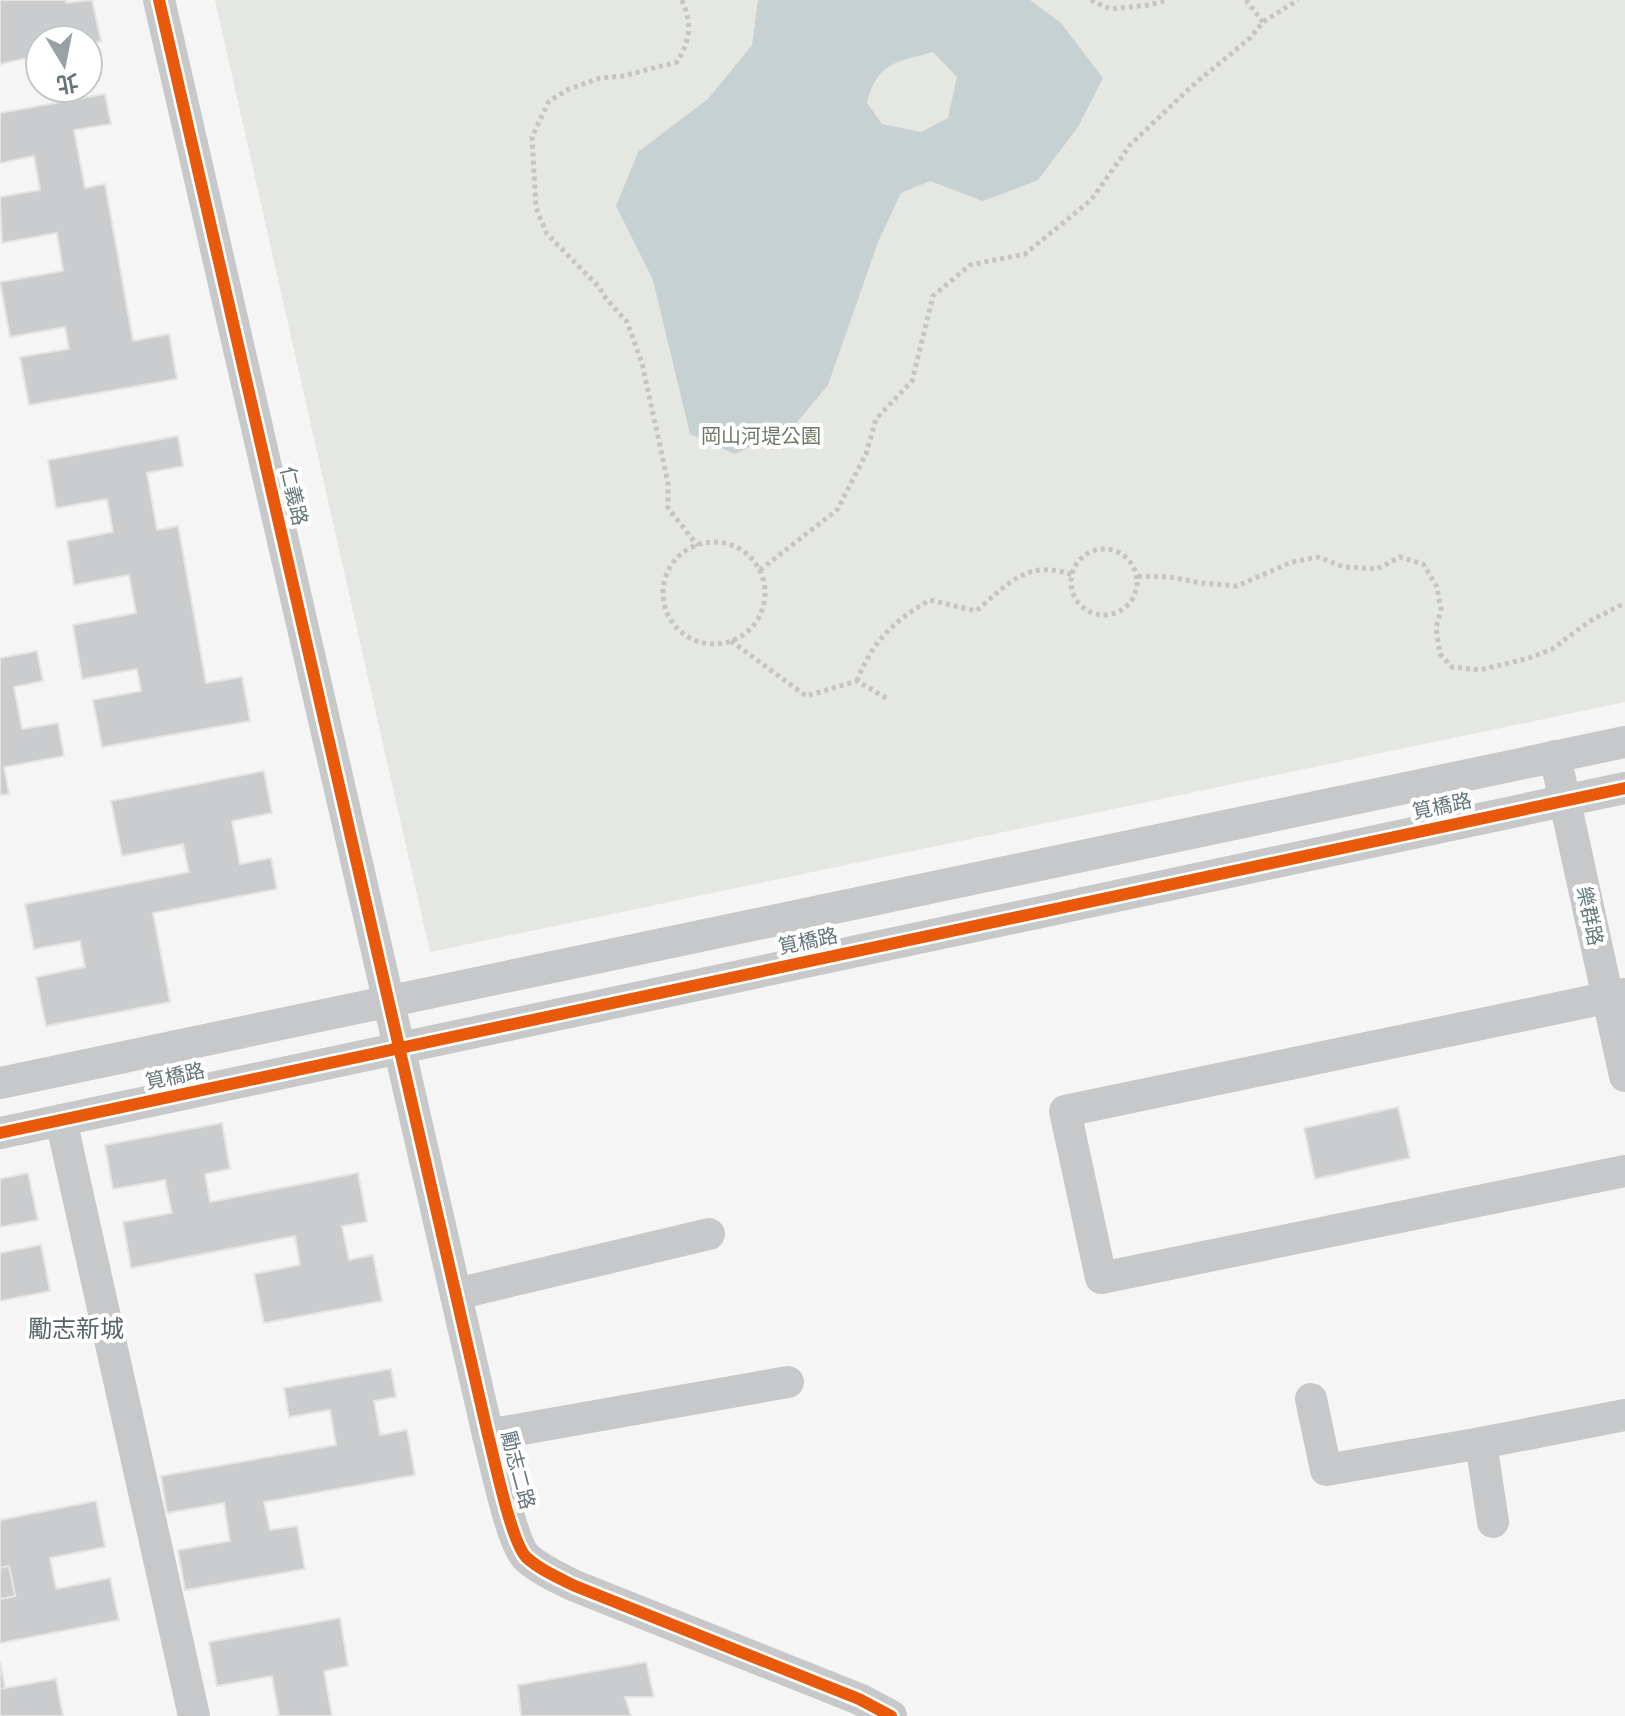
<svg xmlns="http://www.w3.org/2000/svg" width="1625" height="1716" font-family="Arial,'Noto Sans TC',sans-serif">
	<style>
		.green { fill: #e4e7e2 }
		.water { fill: #c8d1d1; fill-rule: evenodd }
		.building { fill: #cbcccd; stroke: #e4e4e4; stroke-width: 2 }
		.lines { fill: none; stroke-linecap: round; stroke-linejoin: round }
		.path { stroke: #c5c5c6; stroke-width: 5; stroke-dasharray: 4 4; stroke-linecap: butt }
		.minor { stroke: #c6c8c9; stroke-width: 32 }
		.cycleway-casing { stroke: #fff; stroke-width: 17 }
		.cycleway { stroke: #e8590c; stroke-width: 12 }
		.labels { text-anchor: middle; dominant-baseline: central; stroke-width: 8; stroke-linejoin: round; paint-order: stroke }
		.park-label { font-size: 20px; fill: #6e7967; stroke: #fff }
		.street-label { font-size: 20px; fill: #65767b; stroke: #fff }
		.quarter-label { font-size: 24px; fill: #566367; stroke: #fff }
	</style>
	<rect width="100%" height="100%" fill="#f5f5f5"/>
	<polygon class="green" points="215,0 1625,0 1625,702 430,952"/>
	<path class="water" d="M758,0H1030L1061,23L1103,78L1078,127L1038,180L983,201L930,181L901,193L878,242L828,385L794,426L735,454L690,434L653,280L616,206L638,152L708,99L752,45ZM933,52L957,77L948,118L921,132L882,124L867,103C877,62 896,62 933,52Z"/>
	<g class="building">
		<polygon points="0,0 66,0 66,3 92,0 101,41 88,44 88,40 40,40 40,55 0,64"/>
		<polygon points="105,94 111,124 74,130 85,188 105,184 133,341 169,334 177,379 29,405 20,357 69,349 65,327 10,337 0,282 63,271 57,233 2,243 0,197 40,190 34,156 0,163 0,113"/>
		<polygon points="178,436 183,466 147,473 157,530 178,526 206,683 242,677 250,721 102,747 93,700 141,691 137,669 82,679 73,625 136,613 129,575 74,585 67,541 113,532 107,499 56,508 48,460"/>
		<polygon points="37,651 43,681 14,687 22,729 58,723 64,756 4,767 9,794 0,795 0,658"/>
		<polygon points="264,771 272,813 232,821 240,864 271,858 277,889 153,913 170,1002 46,1026 36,977 85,967 80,941 34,949 25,904 189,872 183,844 122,856 111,801"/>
		<polygon points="1398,1107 1410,1158 1315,1179 1304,1128"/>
		<polygon points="222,1123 230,1169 205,1174 210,1202 358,1173 367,1222 342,1226 349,1260 373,1255 382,1301 264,1323 254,1274 300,1265 295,1236 131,1268 123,1222 172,1213 165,1180 113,1189 105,1145"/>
		<polygon points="28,1173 38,1220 0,1227 0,1179"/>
		<polygon points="41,1245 50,1291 0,1301 0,1253"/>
		<polygon points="391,1369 396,1397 374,1401 380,1435 407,1430 415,1475 264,1502 270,1530 297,1526 305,1569 185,1590 178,1550 230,1541 224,1503 167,1513 161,1476 336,1445 330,1410 289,1417 284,1388"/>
		<polygon points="96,1501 105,1547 50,1558 56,1589 110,1578 119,1620 0,1643 0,1599 15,1596 9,1566 0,1568 0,1520"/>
		<polygon points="9,1566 15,1596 0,1599 0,1568"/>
		<polygon points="340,1618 348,1666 324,1671 332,1716 276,1716 279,1715 272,1676 217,1686 209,1642"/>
		<polygon points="0,1662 5,1688 0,1689"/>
		<polygon points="646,1662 654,1697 625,1697 631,1716 521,1716 518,1685"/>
		<polygon points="56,1679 63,1716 0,1716 0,1689"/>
	</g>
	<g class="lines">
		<g class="path">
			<path d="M682,0C692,24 691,39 677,62L623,76L600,78L569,89L549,101L532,137L536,208L547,234L600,288L603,295L627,322L642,363L668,483V508L698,546"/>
			<polyline points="1091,0 1110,9 1149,5 1167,0"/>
			<polyline points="1246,0 1263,22"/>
			<circle cx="714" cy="593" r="51"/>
			<circle cx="1104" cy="582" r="33"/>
			<polyline points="760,570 837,510 866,454 876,419 912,381 933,296 970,265 1025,254 1091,200 1131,144 1192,86 1250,38 1263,22 1298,0"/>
			<polyline points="1138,576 1169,577 1202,583 1237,586 1292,562 1318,557 1344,567 1377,569 1400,557 1423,564 1437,587 1441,610 1436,628 1440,654 1452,667 1480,670 1529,658 1552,649 1590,621 1625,603"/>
			<polyline points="731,641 806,696 857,681 888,699"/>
			<path d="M857,681C872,642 893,621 930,600L976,611C1007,585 1028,558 1072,575"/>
		</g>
		<g class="minor">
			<path d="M159,0L488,1435C495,1461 511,1541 526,1557C540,1570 559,1578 575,1586L859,1699L891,1716"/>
			<polyline points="1555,756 1625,1076"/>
			<polyline points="1625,994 1065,1111 1101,1278 1625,1171"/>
			<polyline points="0,1083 1625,742"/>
			<polyline points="61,1120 194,1716"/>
			<polyline points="0,1133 1625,788"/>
			<polyline points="456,1294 709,1234"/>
			<polyline points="1311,1399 1326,1470 1481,1443"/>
			<polyline points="488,1435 788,1382"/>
			<polyline points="1493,1522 1481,1443 1625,1415"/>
		</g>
		<defs>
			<g id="cycleway">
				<path d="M159,0L488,1435C495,1461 511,1541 526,1557C540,1570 559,1578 575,1586L859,1699L891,1716"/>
				<polyline points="0,1133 1625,788"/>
			</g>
		</defs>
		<use href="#cycleway" class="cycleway-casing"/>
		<use href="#cycleway" class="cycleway"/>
	</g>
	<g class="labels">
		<g class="park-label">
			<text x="761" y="436">岡山河堤公園</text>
		</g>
		<g class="street-label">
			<text transform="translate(294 496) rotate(77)">仁義路</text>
			<text transform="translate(1442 806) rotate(-12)">筧橋路</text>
			<text transform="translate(1590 916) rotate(78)">樂群路</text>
			<text transform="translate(808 941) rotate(-12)">筧橋路</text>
			<text transform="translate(175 1076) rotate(-12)">筧橋路</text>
			<text transform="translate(518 1470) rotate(75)">勵志二路</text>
		</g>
		<g class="quarter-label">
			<text x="76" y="1328">勵志新城</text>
		</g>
	</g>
	<g transform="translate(64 64) rotate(170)"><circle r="38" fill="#ffffff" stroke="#c1c8ca" stroke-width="2"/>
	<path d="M0-6L14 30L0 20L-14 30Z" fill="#97a2a6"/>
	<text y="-12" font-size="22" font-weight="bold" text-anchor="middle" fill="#65767b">北</text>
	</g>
</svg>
